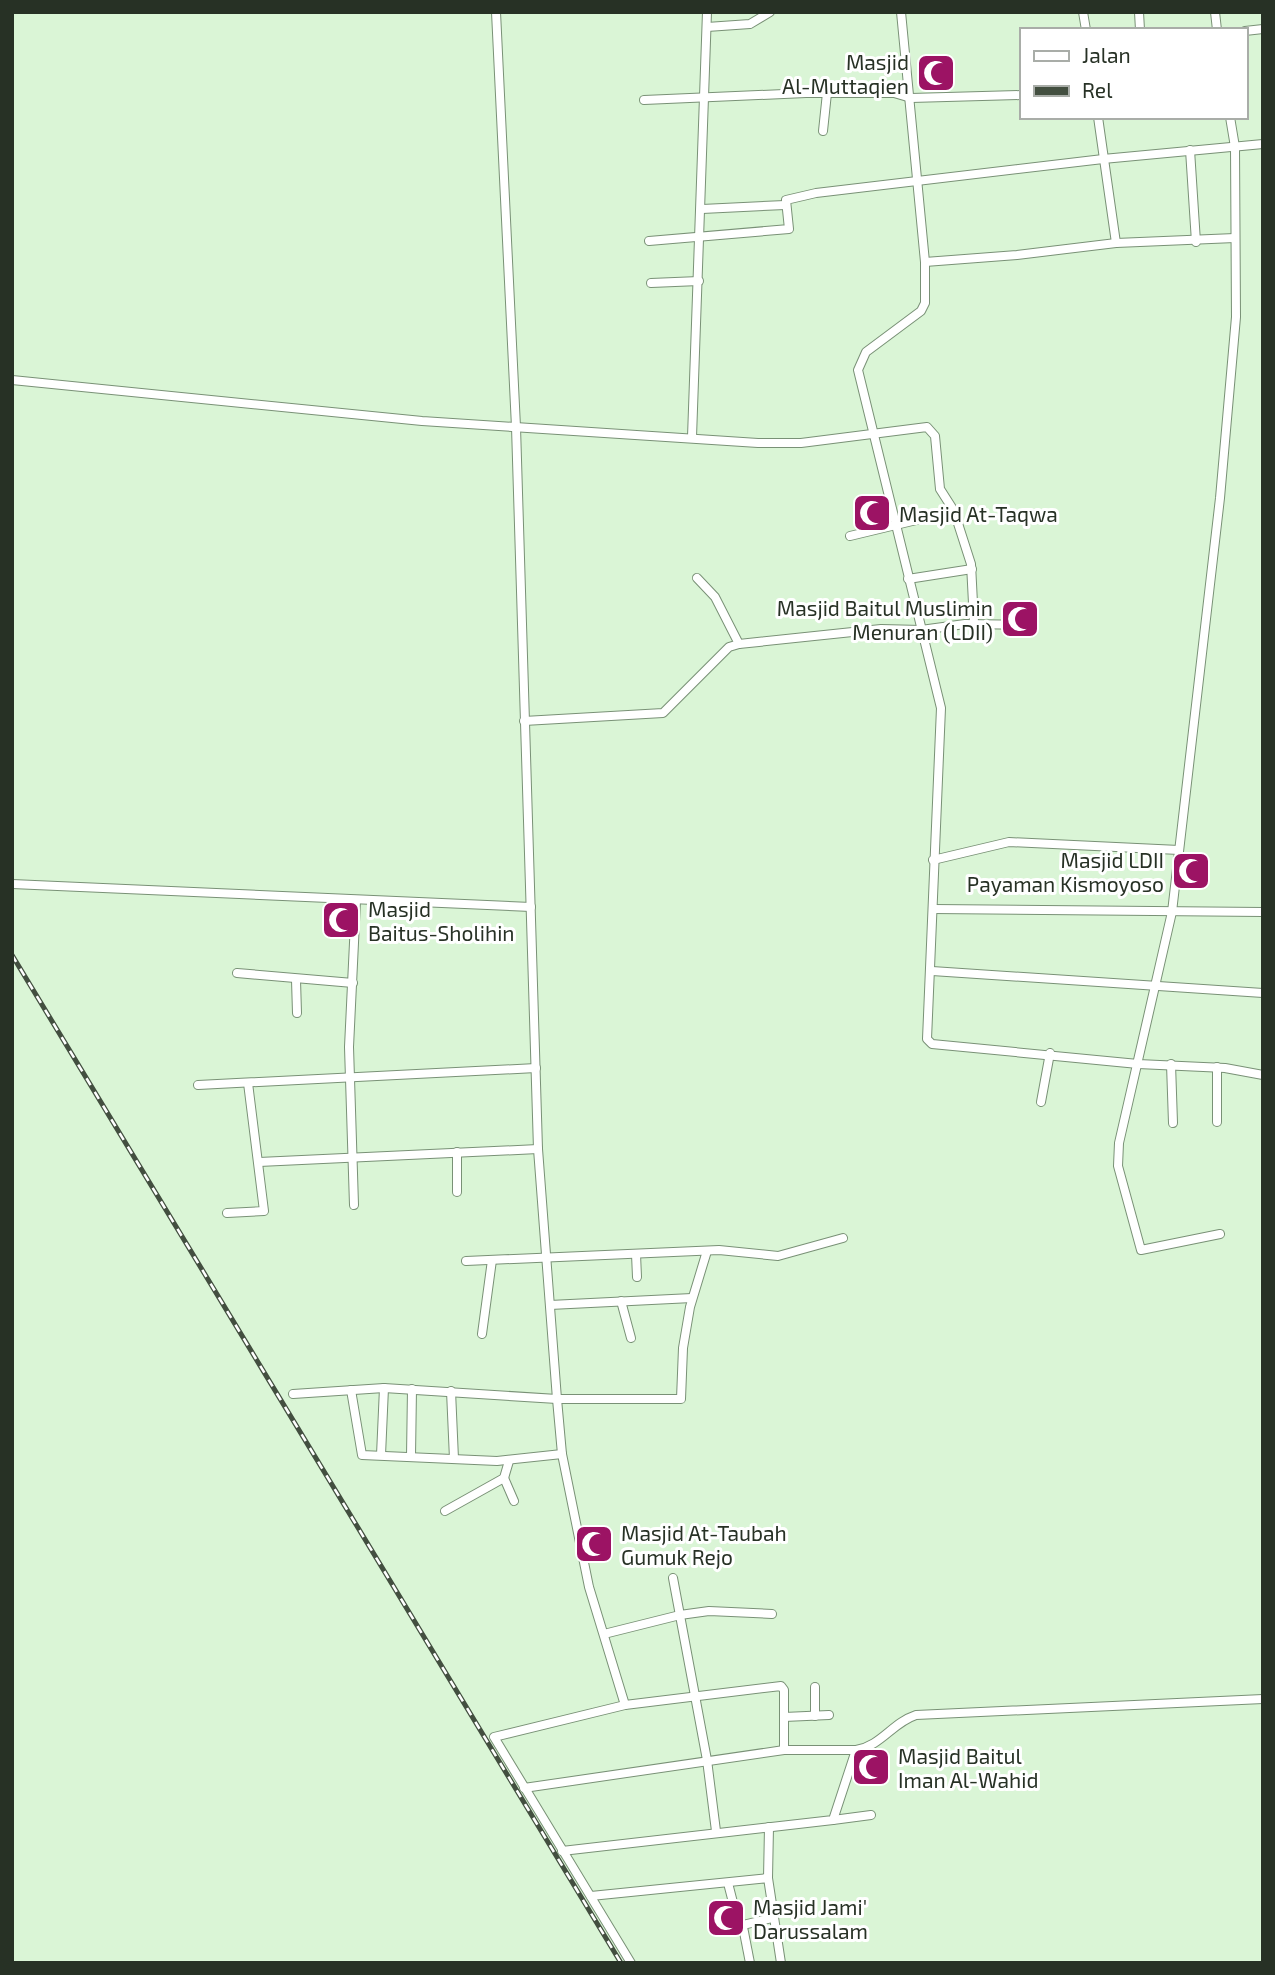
<svg xmlns="http://www.w3.org/2000/svg" width="1275" height="1975" font-family="'Exo 2',sans-serif">
	<style>
		.lines { fill: none; stroke-linecap: round; stroke-linejoin: round }
		.street-casing { stroke: #799176; stroke-width: 10 }
		.street { stroke: #fff; stroke-width: 8 }
		.rail-casing { stroke: #434f40; stroke-width: 5 }
		.rail { stroke: #fff; stroke-width: 2.5; stroke-dasharray: 8; stroke-linecap: butt }
		.labels { text-anchor: middle; dominant-baseline: central; stroke-width: 6; stroke-linejoin: round; paint-order: stroke }
		.poi-label { font-size: 21px; fill: #273125; stroke: #fff; text-anchor: start }
	</style>
	<rect width="100%" height="100%" fill="#daf5d6"/>
	<g class="lines">
		<defs>
			<g id="street">
				<polyline points="496,12 516,427 538,1149 557,1399 562,1454 589,1587 625,1705"/>
				<polyline points="901,12 925,262 925,303 921,311 866,352 858,370 941,708 927,1039 932,1044 1138,1064 1225,1068 1263,1075"/>
				<polyline points="1083,12 1086,30"/>
				<polyline points="1139,12 1140,30"/>
				<polyline points="1215,12 1217,30"/>
				<polyline points="707,27 750,24 770,12"/>
				<polyline points="1245,31 1263,29"/>
				<polyline points="644,100 806,93 894,93 911,98 1021,95"/>
				<polyline points="1098,117 1116,243"/>
				<polyline points="823,131 827,93"/>
				<polyline points="1190,150 1196,242"/>
				<polyline points="702,209 785,205"/>
				<polyline points="649,241 789,229 786,200 816,193 1103,159 1263,144"/>
				<polyline points="925,262 1017,255 1116,243 1235,238"/>
				<polyline points="651,283 699,281"/>
				<polyline points="12,380 422,421 758,443 801,443 927,427 935,436 940,489 954,511 971,564 974,623"/>
				<polyline points="692,437 707,12"/>
				<polyline points="850,536 954,511"/>
				<polyline points="697,578 715,597 739,644 881,629 921,630 965,624 1029,625"/>
				<polyline points="908,579 972,569"/>
				<polyline points="524,721 663,713 729,647 739,644"/>
				<polyline points="933,860 1009,842 1179,850"/>
				<polyline points="12,884 531,907"/>
				<polyline points="933,909 1263,912"/>
				<polyline points="932,971 1263,993"/>
				<polyline points="237,973 353,983"/>
				<polyline points="296,980 297,1013"/>
				<polyline points="1171,1064 1173,1123"/>
				<polyline points="1217,1067 1217,1122"/>
				<polyline points="198,1085 536,1068"/>
				<polyline points="1041,1102 1050,1053"/>
				<polyline points="457,1152 457,1192"/>
				<polyline points="259,1162 538,1149"/>
				<polyline points="354,1205 349,1047 356,901"/>
				<polyline points="227,1213 264,1211 248,1083"/>
				<polyline points="1220,1234 1141,1250 1118,1166 1119,1143 1172,912 1220,498 1236,317 1235,147 1230,117"/>
				<polyline points="636,1254 637,1277"/>
				<polyline points="466,1261 719,1250 778,1256 843,1238"/>
				<polyline points="621,1301 631,1338"/>
				<polyline points="550,1305 692,1298"/>
				<polyline points="482,1334 492,1260"/>
				<polyline points="351,1390 362,1455 497,1461 562,1454"/>
				<polyline points="451,1391 454,1459"/>
				<polyline points="293,1394 384,1388 557,1399 681,1399 683,1348 690,1307 707,1251"/>
				<polyline points="381,1455 384,1388"/>
				<polyline points="411,1456 412,1389"/>
				<polyline points="504,1478 514,1501"/>
				<polyline points="445,1511 504,1478 509,1461"/>
				<polyline points="673,1578 707,1760 716,1831"/>
				<polyline points="604,1634 680,1615 709,1611 772,1614"/>
				<polyline points="815,1687 815,1716"/>
				<polyline points="784,1717 829,1715"/>
				<polyline points="524,1788 784,1750 856,1750"/>
				<polyline points="833,1820 871,1815"/>
				<path d="M562,1851L833,1820L856,1750C881,1746 892,1723 916,1715L1263,1699"/>
				<polyline points="768,1878 769,1827"/>
				<polyline points="728,1883 739,1926 772,1918"/>
				<polyline points="591,1896 768,1878 781,1963"/>
				<polyline points="743,1927 750,1963"/>
				<polyline points="631,1963 494,1737 625,1705 781,1686 784,1690 784,1750"/>
			</g>
		</defs>
		<use href="#street" class="street-casing"/>
		<use href="#street" class="street"/>
		<defs>
			<polyline id="rail" points="12,955 621,1963"/>
		</defs>
		<use href="#rail" class="rail-casing"/>
		<use href="#rail" class="rail"/>
	</g>
	<defs>
		<symbol id="mosque-square" viewBox="-11 -11 22 22"><rect x="-9" y="-9" width="18" height="18" rx="4" fill="#9c1364" stroke="#fff"/><path d="M3.5-4.9A6 6 0 1 0 3.5 4.9A5 5 0 1 1 3.5-4.9Z" fill="#fff"/></symbol>
	</defs>
	<g fill-rule="evenodd">
		<use href="#mosque-square" x="914" y="51" width="44" height="44"/>
		<use href="#mosque-square" x="850" y="491" width="44" height="44"/>
		<use href="#mosque-square" x="998" y="597" width="44" height="44"/>
		<use href="#mosque-square" x="1169" y="849" width="44" height="44"/>
		<use href="#mosque-square" x="319" y="898" width="44" height="44"/>
		<use href="#mosque-square" x="572" y="1522" width="44" height="44"/>
		<use href="#mosque-square" x="849" y="1745" width="44" height="44"/>
		<use href="#mosque-square" x="704" y="1896" width="44" height="44"/>
	</g>
	<g class="labels">
		<g class="poi-label">
			<text x="909" y="61" text-anchor="end">Masjid<tspan x="909" dy="24">Al-Muttaqien</tspan></text>
			<text x="899" y="513">Masjid At-Taqwa</text>
			<text x="993" y="607" text-anchor="end">Masjid Baitul Muslimin<tspan x="993" dy="24">Menuran (LDII)</tspan></text>
			<text x="1164" y="859" text-anchor="end">Masjid LDII<tspan x="1164" dy="24">Payaman Kismoyoso</tspan></text>
			<text x="368" y="908">Masjid<tspan x="368" dy="24">Baitus-Sholihin</tspan></text>
			<text x="621" y="1532">Masjid At-Taubah<tspan x="621" dy="24">Gumuk Rejo</tspan></text>
			<text x="898" y="1755">Masjid Baitul<tspan x="898" dy="24">Iman Al-Wahid</tspan></text>
			<text x="753" y="1906">Masjid Jami'<tspan x="753" dy="24">Darussalam</tspan></text>
		</g>
	</g>
	<rect width="1275" height="1975" fill="none" stroke="#273125" stroke-width="28"/>
	<rect x="1020" y="28" width="228" height="91" fill="#ffffff" stroke="#a9ada8" stroke-width="2"/>
	<rect x="1034" y="51" width="35" height="10" fill="#ffffff" stroke="#a9ada8" stroke-width="2"/>
	<text x="1082" y="63" font-size="21" fill="#273125">Jalan</text>
	<rect x="1034" y="86" width="35" height="10" fill="#434f40" stroke="#a9ada8" stroke-width="2"/>
	<text x="1082" y="98" font-size="21" fill="#273125">Rel</text>
</svg>
